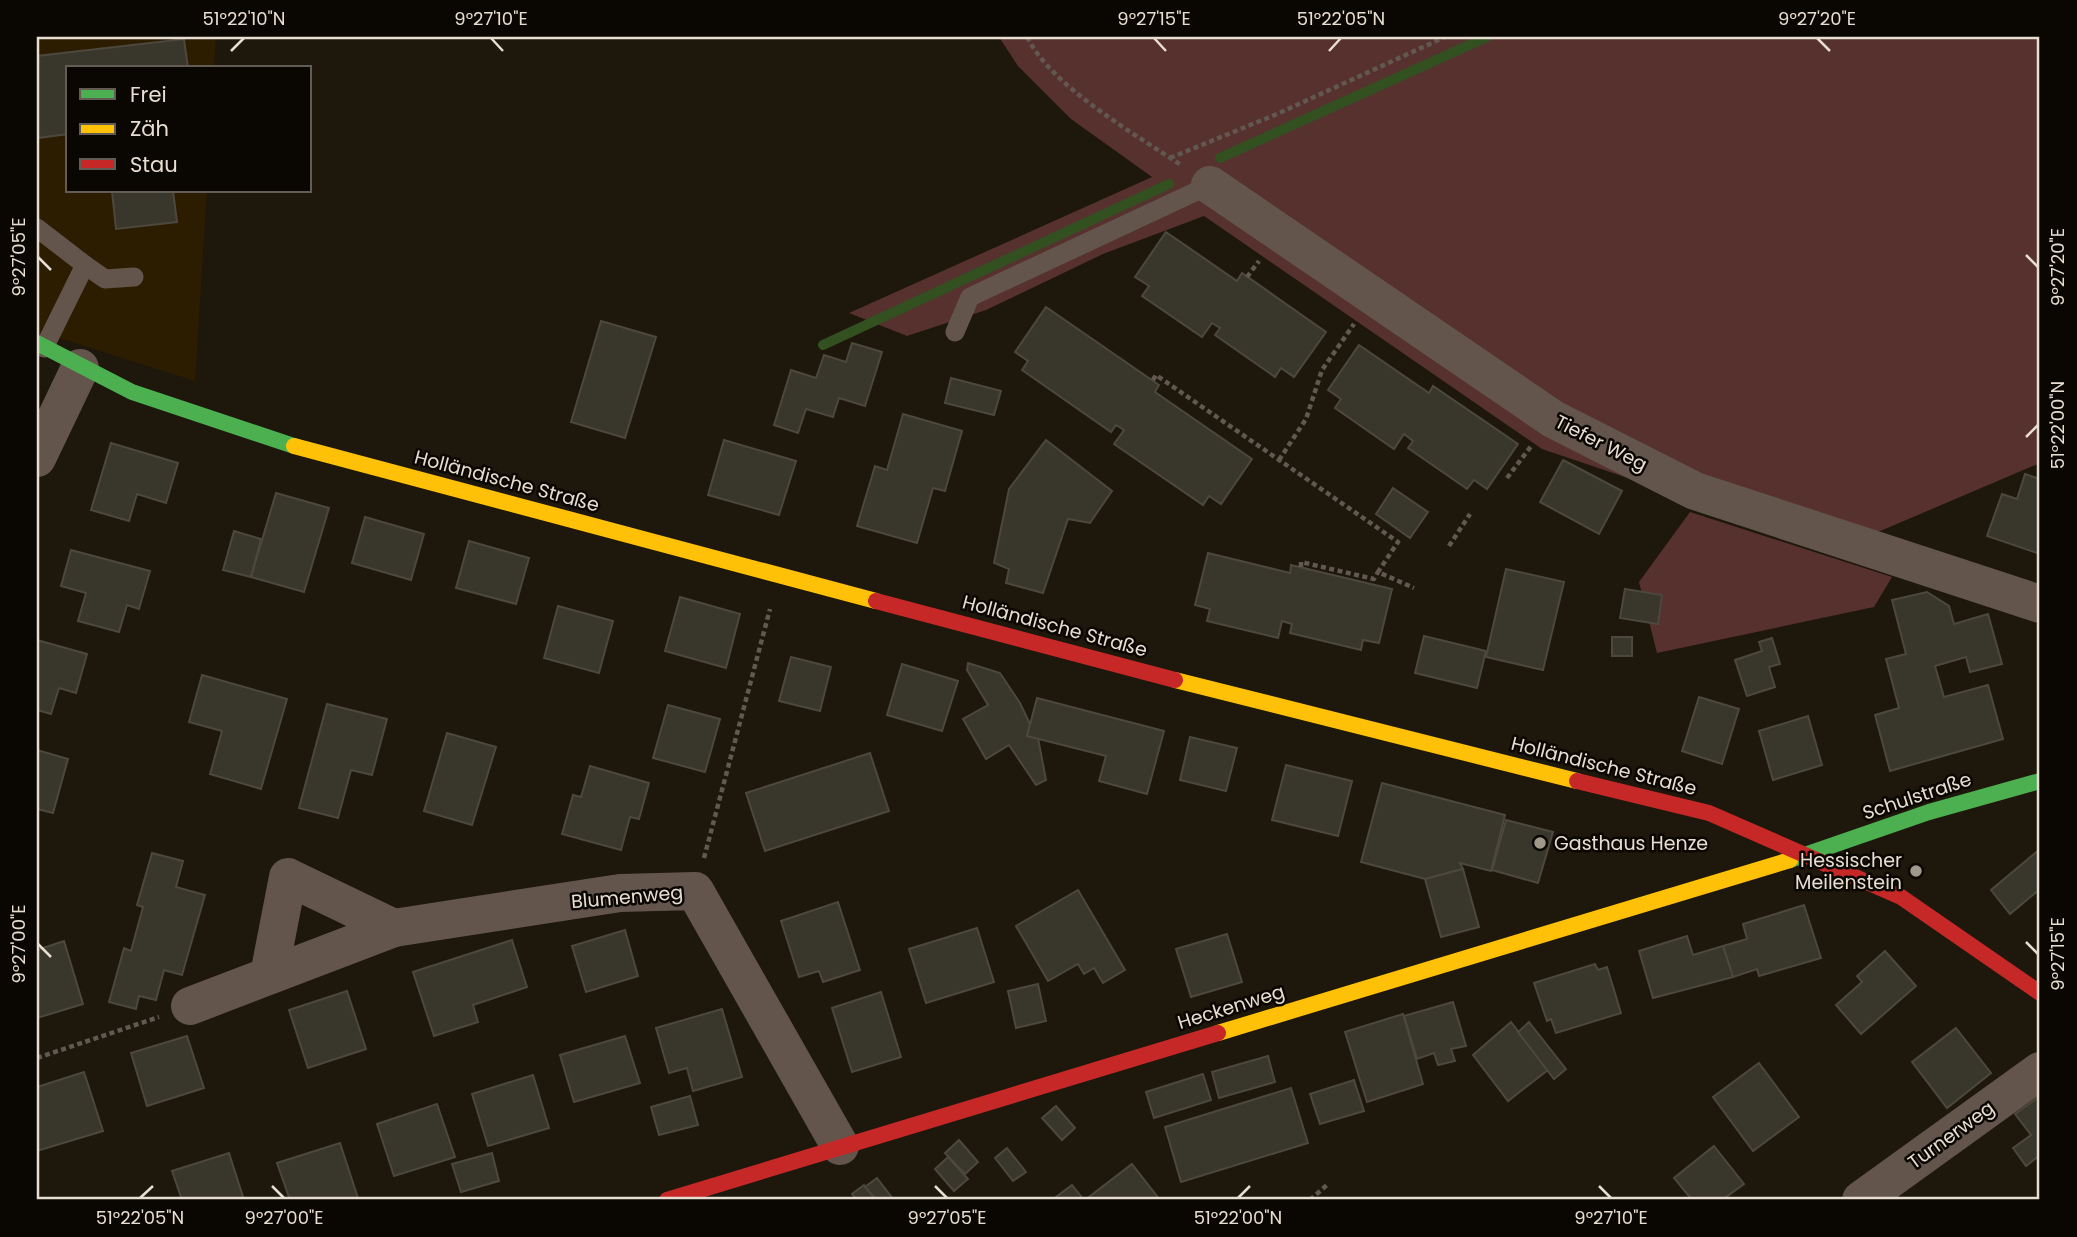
<svg xmlns="http://www.w3.org/2000/svg" width="2077" height="1237" font-family="Poppins,sans-serif">
	<style>
		.built { fill: #2c1d01 }
		.green { fill: #56312e }
		.lines { fill: none; stroke-linecap: round; stroke-linejoin: round }
		.stream { stroke: #335021; stroke-width: 10 }
		.building { fill: #39362c; stroke: #4c483d; stroke-width: 2 }
		.path { stroke: #625851; stroke-width: 4.5; stroke-dasharray: 5 3.5; stroke-linecap: butt }
		.lane { stroke: #63554c; stroke-width: 19 }
		.street { stroke: #63554c; stroke-width: 38 }
		.fast { stroke: #4caf50; stroke-width: 16 }
		.slow { stroke: #ffc107; stroke-width: 16 }
		.jam { stroke: #c62828; stroke-width: 16 }
		.ticks { fill: none; stroke: #e7ded1; stroke-width: 2.5 }
		.poi-dot { fill: #a1988c; stroke: #0a0601; stroke-width: 2.5 }
		.labels { text-anchor: middle; dominant-baseline: central; stroke-width: 5; stroke-linejoin: round; paint-order: stroke }
		.street-label { font-size: 19px; fill: #e7ded1; stroke: #0a0601 }
		.poi-label { font-size: 19px; fill: #e7ded1; stroke: #0a0601; text-anchor: start }
		.neatline { fill: none; stroke: #e7ded1; stroke-width: 2.5 }
		.ticks-label { font-size: 18px; text-anchor: middle; fill: #e7ded1 }
	</style>
	<rect width="100%" height="100%" fill="#1e170b"/>
	<polygon class="built" points="37,37 216,37 214,68 68,68 68,191 207,191 195,381 43,333 37,352"/>
	<g class="green">
		<polygon points="999,37 2040,37 2040,463 1838,549 1542,449 1204,216 1103,254 986,310 907,336 849,313 1152,177 1071,119 1018,66"/>
		<polygon points="1690,512 1892,577 1874,607 1657,653 1639,582"/>
	</g>
	<g class="lines">
		<g class="stream">
			<polyline points="1220,158 1487,37"/>
			<polyline points="823,345 1169,184"/>
		</g>
	</g>
	<g class="building">
		<polygon points="184,39 188,68 68,68 68,134 37,138 37,56"/>
		<polygon points="112,191 173,191 177,222 116,229"/>
		<polygon points="1166,232 1237,281 1242,273 1326,332 1294,377 1281,368 1275,377 1215,335 1220,328 1212,323 1202,337 1142,296 1149,286 1135,277"/>
		<polygon points="1046,307 1159,385 1155,392 1252,459 1221,504 1209,496 1203,505 1114,444 1124,430 1116,425 1111,432 1022,370 1028,361 1015,352"/>
		<polygon points="601,321 656,337 625,438 571,422"/>
		<polygon points="852,343 882,352 865,406 839,398 833,417 806,409 798,433 774,425 791,370 816,378 824,355 846,362"/>
		<polygon points="1359,345 1429,393 1433,386 1518,444 1487,489 1474,480 1467,489 1408,448 1413,441 1404,434 1394,449 1335,408 1341,399 1328,390"/>
		<polygon points="951,378 1001,391 994,415 945,403"/>
		<polygon points="903,414 962,431 945,491 933,488 917,543 857,526 875,466 887,470"/>
		<polygon points="724,440 796,461 779,515 708,495"/>
		<polygon points="1046,440 1112,491 1090,523 1068,519 1043,593 1006,583 1009,569 994,563 1009,489"/>
		<polygon points="111,443 178,463 166,503 137,494 129,521 91,510"/>
		<polygon points="1563,460 1622,491 1599,534 1540,502"/>
		<polygon points="2025,474 2040,479 2040,554 1987,536 2002,494 2017,499"/>
		<polygon points="1393,488 1428,512 1410,538 1376,514"/>
		<polygon points="276,493 329,508 304,592 251,577"/>
		<polygon points="365,517 424,534 411,580 352,563"/>
		<polygon points="234,531 261,539 251,577 223,570"/>
		<polygon points="469,541 529,558 516,604 456,588"/>
		<polygon points="71,550 150,571 139,609 127,605 119,632 78,621 86,593 61,586"/>
		<polygon points="1208,553 1290,573 1291,565 1392,589 1379,643 1363,640 1361,650 1290,633 1292,624 1282,621 1278,638 1207,621 1210,609 1195,605"/>
		<polygon points="1506,569 1564,582 1543,670 1486,657"/>
		<polygon points="1625,589 1662,595 1658,624 1620,618"/>
		<polygon points="1927,592 1949,606 1954,624 1988,614 2002,664 1970,672 1966,657 1935,666 1944,697 1988,685 2003,739 1890,771 1875,715 1899,708 1886,659 1906,654 1892,600"/>
		<polygon points="680,597 740,614 726,668 665,651"/>
		<polygon points="558,606 613,621 599,673 544,658"/>
		<polygon points="1424,636 1486,651 1477,688 1415,673"/>
		<rect x="1612" y="637" width="20" height="19"/>
		<polygon points="1772,638 1780,664 1769,667 1775,687 1747,696 1735,660 1762,651 1759,642"/>
		<polygon points="37,640 87,654 76,693 59,688 51,714 37,710"/>
		<polygon points="791,657 831,667 820,711 779,701"/>
		<polygon points="968,663 1000,673 1020,703 1030,724 1027,736 1038,738 1046,780 1036,785 1009,745 986,759 963,719 988,705 967,670"/>
		<polygon points="902,664 958,681 942,731 887,715"/>
		<polygon points="202,675 287,699 261,789 210,774 222,731 189,722"/>
		<polygon points="1699,697 1739,709 1722,764 1682,751"/>
		<polygon points="1037,698 1164,731 1147,794 1099,781 1106,756 1027,736"/>
		<polygon points="327,704 387,719 372,775 351,770 338,818 299,808"/>
		<polygon points="668,705 720,719 705,772 653,758"/>
		<polygon points="1808,716 1822,765 1773,780 1759,731"/>
		<polygon points="447,733 496,747 472,825 424,811"/>
		<polygon points="1190,737 1237,748 1226,791 1180,780"/>
		<polygon points="37,750 68,759 53,813 37,809"/>
		<polygon points="870,753 889,811 765,851 746,793"/>
		<polygon points="1286,765 1352,781 1338,836 1272,820"/>
		<polygon points="590,766 649,783 639,819 630,817 621,850 562,834 573,795 581,797"/>
		<polygon points="1382,783 1505,815 1491,871 1460,863 1463,869 1425,879 1361,862"/>
		<polygon points="1506,820 1553,832 1538,883 1492,870"/>
		<polygon points="2040,849 2040,889 2010,914 1991,890"/>
		<polygon points="152,853 183,861 176,887 205,895 182,975 164,970 156,1000 139,996 136,1009 109,1002 124,948 131,951 143,907 137,905"/>
		<polygon points="1463,869 1479,927 1441,937 1425,879"/>
		<polygon points="1078,890 1125,970 1103,983 1094,968 1084,974 1078,964 1048,981 1016,926"/>
		<polygon points="838,902 860,970 823,982 819,971 799,977 781,921"/>
		<polygon points="1804,905 1821,958 1759,976 1757,969 1733,977 1723,946 1747,939 1743,924"/>
		<polygon points="977,928 994,982 926,1003 909,949"/>
		<polygon points="625,930 638,976 586,992 572,946"/>
		<polygon points="1227,934 1242,982 1191,997 1176,949"/>
		<polygon points="1687,936 1693,955 1723,946 1733,977 1653,998 1639,951"/>
		<polygon points="512,940 527,987 473,1005 478,1022 434,1036 413,972"/>
		<polygon points="64,941 83,1004 37,1018 37,950"/>
		<polygon points="1885,951 1916,986 1861,1034 1836,1005 1862,982 1857,976"/>
		<polygon points="1595,964 1598,970 1607,967 1621,1013 1556,1033 1551,1019 1547,1021 1534,983"/>
		<polygon points="1038,984 1046,1021 1016,1028 1008,991"/>
		<polygon points="347,991 366,1049 308,1068 289,1010"/>
		<polygon points="881,992 901,1057 852,1072 832,1008"/>
		<polygon points="1453,1002 1466,1046 1451,1049 1455,1061 1438,1065 1434,1053 1417,1059 1404,1016"/>
		<polygon points="722,1009 742,1077 693,1091 687,1068 669,1073 656,1028"/>
		<polygon points="1403,1014 1423,1084 1367,1102 1345,1032"/>
		<polygon points="1511,1022 1548,1070 1508,1101 1473,1055"/>
		<polygon points="1529,1022 1566,1069 1554,1079 1518,1032"/>
		<polygon points="1956,1028 1991,1073 1947,1108 1912,1062"/>
		<polygon points="187,1036 204,1088 147,1106 131,1053"/>
		<polygon points="625,1036 640,1083 574,1102 560,1055"/>
		<polygon points="1268,1056 1275,1082 1219,1098 1212,1072"/>
		<polygon points="1759,1063 1799,1117 1753,1151 1713,1097"/>
		<polygon points="84,1072 103,1131 37,1151 37,1087"/>
		<polygon points="1203,1074 1211,1100 1154,1118 1146,1092"/>
		<polygon points="533,1075 549,1128 488,1146 472,1094"/>
		<polygon points="1354,1080 1364,1111 1320,1124 1310,1094"/>
		<polygon points="1291,1088 1308,1143 1181,1182 1165,1127"/>
		<polygon points="690,1096 698,1125 659,1135 651,1107"/>
		<polygon points="2040,1096 2040,1155 2026,1166 2013,1148 2031,1135 2015,1114"/>
		<polygon points="437,1104 455,1157 394,1176 377,1124"/>
		<polygon points="1056,1106 1075,1128 1062,1140 1042,1118"/>
		<polygon points="959,1140 978,1162 965,1174 945,1153"/>
		<polygon points="340,1143 358,1198 290,1200 277,1163"/>
		<polygon points="1714,1146 1744,1184 1722,1200 1692,1200 1674,1178"/>
		<polygon points="1007,1148 1026,1172 1013,1181 995,1158"/>
		<polygon points="229,1153 244,1200 182,1200 172,1171"/>
		<polygon points="492,1153 499,1181 461,1192 452,1164"/>
		<polygon points="948,1157 968,1179 954,1191 935,1169"/>
		<polygon points="1132,1164 1160,1200 1085,1200"/>
		<polygon points="877,1178 893,1199 891,1200 876,1200 865,1187"/>
		<polygon points="864,1185 865,1187 876,1200 857,1200 852,1194"/>
		<polygon points="1072,1185 1084,1200 1052,1200"/>
	</g>
	<g class="lines">
		<g class="path">
			<path d="M1027,37C1052,87 1135,134 1181,165"/>
			<polyline points="1170,158 1277,114 1445,37"/>
			<polyline points="1247,277 1259,261"/>
			<polyline points="1153,380 1156,375 1398,542 1378,572 1414,588"/>
			<polyline points="1279,460 1306,419 1322,370 1354,324"/>
			<polyline points="1507,478 1532,445"/>
			<polyline points="1449,546 1470,514"/>
			<polyline points="1301,567 1301,562 1374,579 1378,572"/>
			<polyline points="704,858 770,609"/>
			<polyline points="37,1058 159,1017"/>
			<polyline points="1310,1200 1328,1184"/>
		</g>
		<g class="lane">
			<polyline points="37,228 85,265 44,348"/>
			<polyline points="85,265 105,279 134,277"/>
			<polyline points="955,332 970,297 1210,185"/>
		</g>
		<g class="street">
			<polyline points="1210,185 1553,419 1695,491 2040,604"/>
			<polyline points="37,458 80,368"/>
			<polyline points="269,975 288,877 394,928"/>
			<polyline points="190,1006 394,928 620,893 695,891 840,1146"/>
			<polyline points="1861,1200 2040,1071"/>
		</g>
		<g class="fast">
			<polyline points="37,343 132,392 294,446"/>
			<polyline points="1790,860 1929,812 2040,781"/>
		</g>
		<g class="slow">
			<polyline points="294,446 876,601"/>
			<polyline points="1175,680 1577,781"/>
			<polyline points="1218,1033 1790,860"/>
		</g>
		<g class="jam">
			<polyline points="876,601 1175,680"/>
			<polyline points="1577,781 1709,813 1901,897 2040,993"/>
			<polyline points="667,1200 1218,1033"/>
		</g>
	</g>
	<path class="ticks" d="M491,38L503,51M1154,38L1166,51M1817,38L1830,51M231,51L244,38M1329,51L1341,38M2026,255L2038,267M38,257L51,270M2026,437L2038,425M2026,942L2038,954M38,944L51,957M272,1186L284,1198M935,1186L947,1198M1599,1186L1611,1198M140,1198L153,1186M1238,1198L1250,1186"/>
	<g class="poi-dot">
		<circle cx="1540" cy="843" r="7"/>
		<circle cx="1916" cy="871" r="7"/>
	</g>
	<g class="labels">
		<g class="street-label">
			<text transform="translate(1601 443) rotate(27)">Tiefer Weg</text>
			<text transform="translate(507 481) rotate(15)">Holländische Straße</text>
			<text transform="translate(1055 626) rotate(15)">Holländische Straße</text>
			<text transform="translate(1604 766) rotate(14)">Holländische Straße</text>
			<text transform="translate(1917 796) rotate(-18)">Schulstraße</text>
			<text transform="translate(627 897) rotate(-5)">Blumenweg</text>
			<text transform="translate(1231 1007) rotate(-17)">Heckenweg</text>
			<text transform="translate(1951 1135) rotate(-36)">Turnerweg</text>
		</g>
		<g class="poi-label">
			<text x="1554" y="843">Gasthaus Henze</text>
			<text x="1902" y="860" text-anchor="end">Hessischer<tspan x="1902" dy="22">Meilenstein</tspan></text>
		</g>
	</g>
	<rect width="2077" height="1237" fill="none" stroke="#0a0601" stroke-width="77"/>
	<rect x="66" y="66" width="245" height="126" fill="#0a0601" stroke="#625c54" stroke-width="2"/>
	<rect x="80" y="89" width="35" height="10" fill="#4caf50" stroke="#625c54" stroke-width="2"/>
	<text x="130" y="102" font-size="21" fill="#e7ded1">Frei</text>
	<rect x="80" y="124" width="35" height="10" fill="#ffc107" stroke="#625c54" stroke-width="2"/>
	<text x="130" y="136" font-size="21" fill="#e7ded1">Zäh</text>
	<rect x="80" y="159" width="35" height="10" fill="#c62828" stroke="#625c54" stroke-width="2"/>
	<text x="130" y="172" font-size="21" fill="#e7ded1">Stau</text>
	<rect x="38" y="38" width="2000" height="1160" class="neatline"/>
	<g class="ticks-label">
		<text x="244" y="25">51°22'10"N</text>
		<text x="491" y="25">9°27'10"E</text>
		<text x="1154" y="25">9°27'15"E</text>
		<text x="1341" y="25">51°22'05"N</text>
		<text x="1817" y="25">9°27'20"E</text>
		<text transform="translate(19 257) rotate(-90)" y="6">9°27'05"E</text>
		<text transform="translate(2058 267) rotate(-90)" y="6">9°27'20"E</text>
		<text transform="translate(2058 425) rotate(-90)" y="6">51°22'00"N</text>
		<text transform="translate(19 944) rotate(-90)" y="6">9°27'00"E</text>
		<text transform="translate(2058 954) rotate(-90)" y="6">9°27'15"E</text>
		<text x="140" y="1224">51°22'05"N</text>
		<text x="284" y="1224">9°27'00"E</text>
		<text x="947" y="1224">9°27'05"E</text>
		<text x="1238" y="1224">51°22'00"N</text>
		<text x="1611" y="1224">9°27'10"E</text>
	</g>
</svg>
